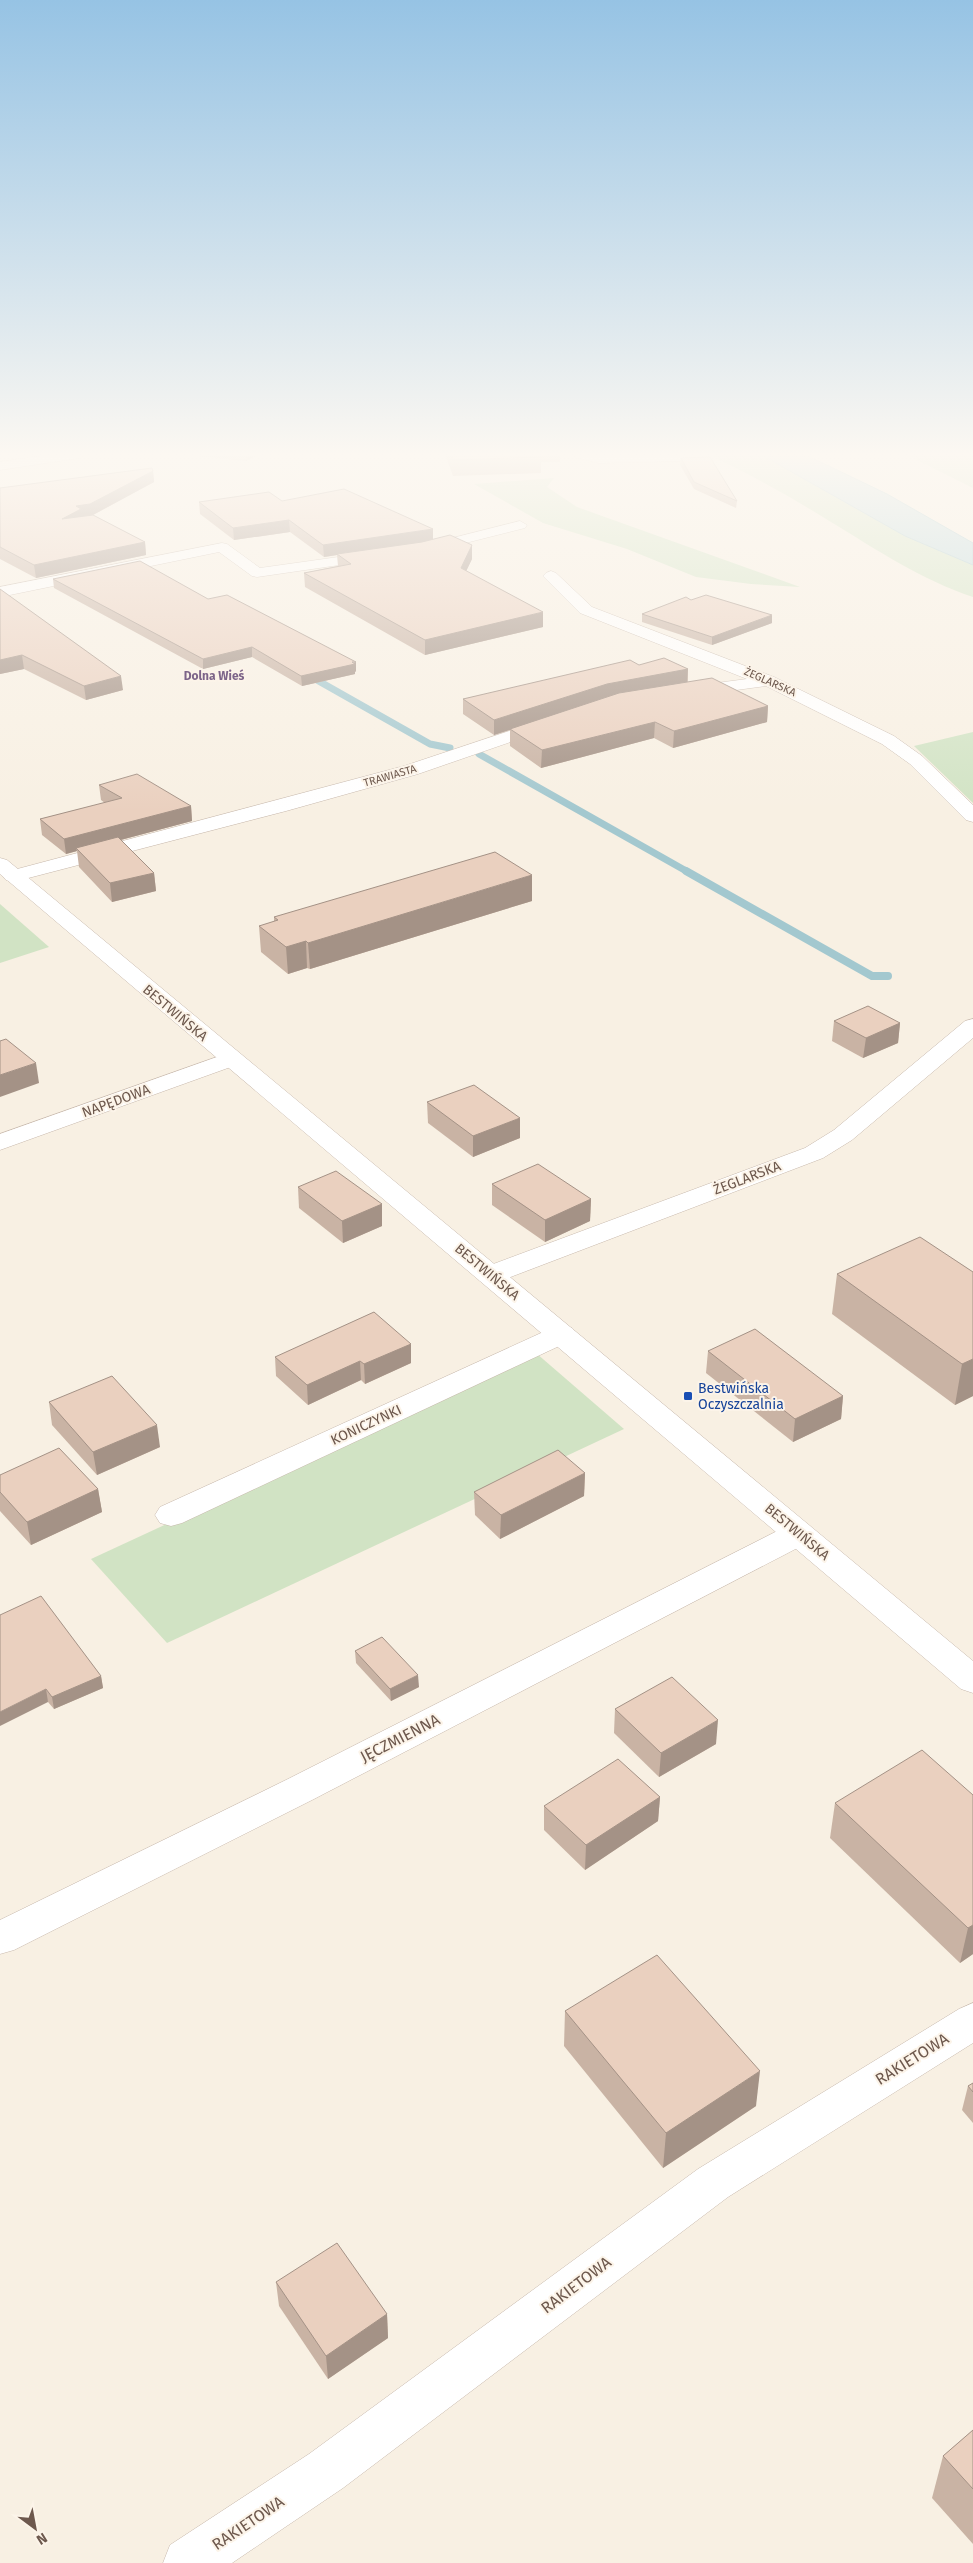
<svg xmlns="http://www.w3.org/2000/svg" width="973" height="2563" font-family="'Fira Sans',sans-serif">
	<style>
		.green { fill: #d1e3c4 }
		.water { fill: #bbd9df; stroke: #a3c8cf }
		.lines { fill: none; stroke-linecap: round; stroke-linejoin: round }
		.stream-far1 { stroke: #a3c8cf; stroke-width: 7 }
		.stream { stroke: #a3c8cf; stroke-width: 8 }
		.minor-casing { stroke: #c7b8ac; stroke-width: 1 }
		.tertiary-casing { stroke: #c7b8ac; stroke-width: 1 }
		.minor { fill: #fff; fill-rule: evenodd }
		.tertiary { fill: #fff; fill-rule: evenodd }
		.wall { fill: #c9b3a4 }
		.shaded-wall { fill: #a49286 }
		.building { fill: #ead0bf; stroke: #a49286 }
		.transit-dot { fill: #1a4fb4; stroke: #fcf4e9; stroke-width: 2 }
		.labels { text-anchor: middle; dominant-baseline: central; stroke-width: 4; stroke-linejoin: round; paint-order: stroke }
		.far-street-label { font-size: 11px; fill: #6d584d; stroke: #fcf4e9 }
		.far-neighbourhood-label { font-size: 12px; font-weight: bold; fill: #7d6589; stroke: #fcf4e9 }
		.street-label { font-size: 14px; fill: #6d584d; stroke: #fcf4e9 }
		.transit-label { font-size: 14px; fill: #164399; stroke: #fcf4e9; text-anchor: start }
		.near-street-label { font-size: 16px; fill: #6d584d; stroke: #fcf4e9 }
	</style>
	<rect width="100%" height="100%" fill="#f8f0e3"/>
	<g class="green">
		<path d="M707,454H760L905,536L973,565V597C922,580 877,550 831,522C791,497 750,474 707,454Z"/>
		<polygon points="905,454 973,454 973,488"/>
		<polygon points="554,478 547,487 577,507 800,587 751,584 696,577 627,549 543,523 474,484"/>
		<polygon points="973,732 973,803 914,746"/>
		<polygon points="0,904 49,947 0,963"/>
		<polygon points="536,1353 624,1429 167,1643 91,1559"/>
	</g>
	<polygon class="water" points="760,454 804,454 887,494 973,543 973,565 905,536"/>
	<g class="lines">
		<g class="stream-far1">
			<polyline points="308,675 430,744 450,748"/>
			<polyline points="479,754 688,872"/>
		</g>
		<polyline class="stream" points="686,871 872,976 888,976"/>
		<defs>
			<g id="minor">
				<polygon points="574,454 682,454 686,457 680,461 599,463 575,457"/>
				<polygon points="520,521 527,525 525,528 422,554 415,550 417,547"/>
				<polygon points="222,543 227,544 260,568 374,552 381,556 374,560 257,577 252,576 219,552 0,597 0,587"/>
				<polygon points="551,571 556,573 592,607 774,677 894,736 922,756 973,805 973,822 966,820 910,764 882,744 766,686 692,696 686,695 683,691 686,687 747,679 580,613 543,576 546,573"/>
				<polygon points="545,719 551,720 554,724 551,728 418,774 286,811 13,882 6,880 3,876 6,872 404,766"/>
				<polygon points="973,1019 973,1038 852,1140 823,1158 500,1281 490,1283 480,1281 476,1275 480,1269 805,1148 834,1130 965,1021"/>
				<polygon points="231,1052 239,1054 243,1059 239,1064 0,1150 0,1134"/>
				<polygon points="562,1325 572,1328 576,1334 572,1340 182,1523 171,1526 160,1523 155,1515 160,1507 552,1328"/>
				<polygon points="798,1523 809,1526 814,1534 809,1542 314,1799 14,1950 0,1954 0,1920 288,1779 787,1526"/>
				<polygon points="973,2003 973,2043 728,2197 343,2488 232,2563 163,2563 170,2545 309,2454 698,2169 959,2009"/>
			</g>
			<g id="tertiary">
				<polygon points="56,454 85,454 79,458 0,470 0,462"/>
				<polygon points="0,858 7,860 973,1661 973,1693 961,1689 0,874"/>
			</g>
		</defs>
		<use href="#minor" class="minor-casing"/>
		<use href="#tertiary" class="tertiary-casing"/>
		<use href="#minor" class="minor"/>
		<use href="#tertiary" class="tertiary"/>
	</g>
	<g class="wall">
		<polygon points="178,454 260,454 246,461"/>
		<polygon points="445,454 560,454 560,462 541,462 541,473 453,476"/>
		<polygon points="681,458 737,501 736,508 694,489 680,465"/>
		<polygon points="153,471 154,482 93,515 145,542 146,555 36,578 0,559 0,488"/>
		<polygon points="282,501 433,539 472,545 472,559 466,571 543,627 425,655 305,587 304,573 338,566 337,555 324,557 290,532 234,540 200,514 199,502"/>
		<polygon points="53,579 208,599 356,671 355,672 355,674 302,686 252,657 203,669 54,588"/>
		<polygon points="0,589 123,690 86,700 24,669 0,674"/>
		<polygon points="691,600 772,623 712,645 642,622 642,614"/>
		<polygon points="639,665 688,669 688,682 768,706 767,722 673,748 654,738 541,768 510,746 510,730 494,735 463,714 463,699"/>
		<polygon points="99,785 191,806 192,821 121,840 154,873 156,891 112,902 79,867 77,851 66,854 42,835 40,819 105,803 101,800"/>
		<polygon points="532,901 310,969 307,968 288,974 261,952 259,926 274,922 274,917"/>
		<polygon points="834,1021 900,1023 898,1043 863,1058 832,1041"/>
		<polygon points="427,1102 520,1138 473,1157 428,1123"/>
		<polygon points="492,1184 591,1199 590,1221 545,1242 492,1205"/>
		<polygon points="298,1187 382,1204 382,1226 343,1243 299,1208"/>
		<polygon points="973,1272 973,1396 955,1405 832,1314 837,1274"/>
		<polygon points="411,1344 411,1363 365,1384 361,1380 308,1405 276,1376 275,1357"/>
		<polygon points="708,1351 843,1396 841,1419 793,1442 706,1373"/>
		<polygon points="49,1402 160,1447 97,1475 52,1425"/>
		<polygon points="585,1473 584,1496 500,1539 475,1515 474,1492"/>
		<polygon points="0,1475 98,1489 102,1512 31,1545 0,1511"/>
		<polygon points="0,1615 101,1676 103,1688 54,1709 48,1702"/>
		<polygon points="355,1651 419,1687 391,1701 356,1663"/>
		<polygon points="615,1709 716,1744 659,1777 614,1733"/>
		<polygon points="973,1795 973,1954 960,1963 830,1838 835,1803"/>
		<polygon points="660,1797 658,1821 585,1870 544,1830 544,1806"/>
		<polygon points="565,2011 756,2106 663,2168 564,2046"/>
		<polygon points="973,2083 973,2123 962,2110 968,2086"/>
		<polygon points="276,2282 387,2314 388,2338 328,2379 279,2306"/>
		<polygon points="973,2430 973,2544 932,2498 943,2456"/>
	</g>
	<g class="shaded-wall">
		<polygon points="246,454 260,454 246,461"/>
		<polygon points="153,471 154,482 91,516 62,519 76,506"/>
		<polygon points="289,520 290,532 234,540 233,528"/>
		<polygon points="433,529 433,541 337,554 337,555 324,557 323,545"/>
		<polygon points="145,542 146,555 36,578 34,565"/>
		<polygon points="472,545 472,559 461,582 461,568"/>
		<polygon points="543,612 543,627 425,655 425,640"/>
		<polygon points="772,615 772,623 712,645 712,637"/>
		<polygon points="252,647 252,657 203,669 203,659"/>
		<polygon points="22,655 24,669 0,674 0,660"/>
		<polygon points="356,662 356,671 355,672 355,674 302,686 301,676"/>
		<polygon points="688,669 687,683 606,698 494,735 494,720 607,684"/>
		<polygon points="121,676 123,690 86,700 84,686"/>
		<polygon points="768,706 767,722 673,748 674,731"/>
		<polygon points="655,722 654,738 541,768 542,750"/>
		<polygon points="191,806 192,821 79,851 76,848 77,851 66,854 64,839"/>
		<polygon points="154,873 156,891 112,902 110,883"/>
		<polygon points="532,875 532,901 310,969 308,943"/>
		<polygon points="306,941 307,968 288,974 286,947"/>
		<polygon points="900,1023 898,1043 863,1058 866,1038"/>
		<polygon points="36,1063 39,1083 0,1097 0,1075"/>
		<polygon points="520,1118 520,1138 473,1157 473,1136"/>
		<polygon points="591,1199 590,1221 545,1242 545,1220"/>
		<polygon points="382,1204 382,1226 343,1243 342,1221"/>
		<polygon points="411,1344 411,1363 365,1384 364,1364"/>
		<polygon points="973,1359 973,1396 955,1405 962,1364"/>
		<polygon points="360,1361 361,1380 308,1405 307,1385"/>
		<polygon points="843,1396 841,1419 793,1442 795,1419"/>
		<polygon points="157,1425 160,1447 97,1475 93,1452"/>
		<polygon points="585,1473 584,1496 500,1539 501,1515"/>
		<polygon points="98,1489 102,1512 31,1545 27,1522"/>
		<polygon points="418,1675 419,1687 391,1701 390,1689"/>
		<polygon points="101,1676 103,1688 54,1709 52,1697"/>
		<polygon points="46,1689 48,1702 0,1726 0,1712"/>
		<polygon points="718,1720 716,1744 659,1777 661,1753"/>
		<polygon points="660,1797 658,1821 585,1870 586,1845"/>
		<polygon points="973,1925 973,1954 960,1963 968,1928"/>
		<polygon points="760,2071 756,2106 663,2168 666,2133"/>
		<polygon points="387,2314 388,2338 328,2379 326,2356"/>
	</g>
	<g class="building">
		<polygon points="451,454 539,454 541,457 453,460"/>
		<polygon points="710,457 737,501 694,482 681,458"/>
		<polygon points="152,468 153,471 90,504 76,506 81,509 62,519 93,515 145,542 34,565 0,547 0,488"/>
		<polygon points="344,489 433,529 323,545 289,520 233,528 199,502 269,492 282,501"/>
		<polygon points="450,535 472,545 461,568 543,612 425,640 304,573 351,564 337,554 422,542"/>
		<polygon points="140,561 208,599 227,595 356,662 352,662 355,664 301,676 252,647 203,659 53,579"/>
		<polygon points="0,589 121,676 84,686 22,655 0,660"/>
		<polygon points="706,595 772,615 712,637 642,614 686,597 691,600"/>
		<polygon points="664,658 688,669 607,684 494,720 463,699 630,660 639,665"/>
		<polygon points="712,678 768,706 674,731 655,722 542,750 510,729 619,693"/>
		<polygon points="137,774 191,806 64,839 40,819 122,798 99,785"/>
		<polygon points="118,837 154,873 110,883 76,848"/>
		<polygon points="495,852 532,875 308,943 306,941 286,947 259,926 278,920 274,917"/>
		<polygon points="868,1006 900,1023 866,1038 834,1021"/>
		<polygon points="6,1039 36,1063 0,1075 0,1041"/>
		<polygon points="474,1085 520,1118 473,1136 427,1102"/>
		<polygon points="538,1164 591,1199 545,1220 492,1184"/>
		<polygon points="336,1171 382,1204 342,1221 298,1187"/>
		<polygon points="920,1237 973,1272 973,1359 962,1364 837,1274"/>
		<polygon points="374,1312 411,1344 364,1364 360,1361 307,1385 275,1357"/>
		<polygon points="755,1329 843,1396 795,1419 708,1351"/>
		<polygon points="112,1376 157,1425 93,1452 49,1402"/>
		<polygon points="59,1448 98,1489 27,1522 0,1492 0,1475"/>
		<polygon points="558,1450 585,1473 501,1515 474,1492"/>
		<polygon points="41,1596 101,1676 52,1697 46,1689 0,1712 0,1615"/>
		<polygon points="382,1637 418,1675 390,1689 355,1651"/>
		<polygon points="672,1677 718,1720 661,1753 615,1709"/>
		<polygon points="922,1750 973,1795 973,1925 968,1928 835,1803"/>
		<polygon points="618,1759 660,1797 586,1845 544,1806"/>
		<polygon points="657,1955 760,2071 666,2133 565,2011"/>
		<polygon points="973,2083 973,2092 968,2086"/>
		<polygon points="337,2243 387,2314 326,2356 276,2282"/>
		<polygon points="973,2430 973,2489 943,2456"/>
	</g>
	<linearGradient id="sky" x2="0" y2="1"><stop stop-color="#96c3e4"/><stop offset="0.56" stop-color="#fcf8f2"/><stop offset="1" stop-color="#fcf8f2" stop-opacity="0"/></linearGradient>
	<rect width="973" height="812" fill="url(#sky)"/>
	<rect class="transit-dot" x="683" y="1391" width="10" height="10" rx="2.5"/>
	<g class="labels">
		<g class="far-street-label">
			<text transform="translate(770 682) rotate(24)">ŻEGLARSKA</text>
			<text transform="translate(390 776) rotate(-16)">TRAWIASTA</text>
		</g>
		<g class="far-neighbourhood-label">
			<text x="214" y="676">Dolna Wieś</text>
		</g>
		<g class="street-label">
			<text transform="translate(175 1013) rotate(40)">BESTWIŃSKA</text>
			<text transform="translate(116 1101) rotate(-20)">NAPĘDOWA</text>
			<text transform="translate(747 1178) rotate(-21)">ŻEGLARSKA</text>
			<text transform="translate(487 1272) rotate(40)">BESTWIŃSKA</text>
			<text transform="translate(366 1425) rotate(-25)">KONICZYNKI</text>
			<text transform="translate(797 1532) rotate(40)">BESTWIŃSKA</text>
		</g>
		<g class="transit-label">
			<text x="698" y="1388">Bestwińska<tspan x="698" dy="16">Oczyszczalnia</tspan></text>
		</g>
		<g class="near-street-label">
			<text transform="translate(400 1738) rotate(-27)">JĘCZMIENNA</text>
			<text transform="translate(912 2059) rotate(-32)">RAKIETOWA</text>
			<text transform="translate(576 2285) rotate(-37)">RAKIETOWA</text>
			<text transform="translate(248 2523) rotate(-34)">RAKIETOWA</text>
		</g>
	</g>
	<g transform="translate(35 2528) rotate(148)" stroke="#fcf4e9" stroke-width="4" paint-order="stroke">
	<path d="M0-4L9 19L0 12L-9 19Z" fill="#6d584d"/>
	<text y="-8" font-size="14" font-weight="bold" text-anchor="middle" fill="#6d584d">N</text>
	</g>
</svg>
